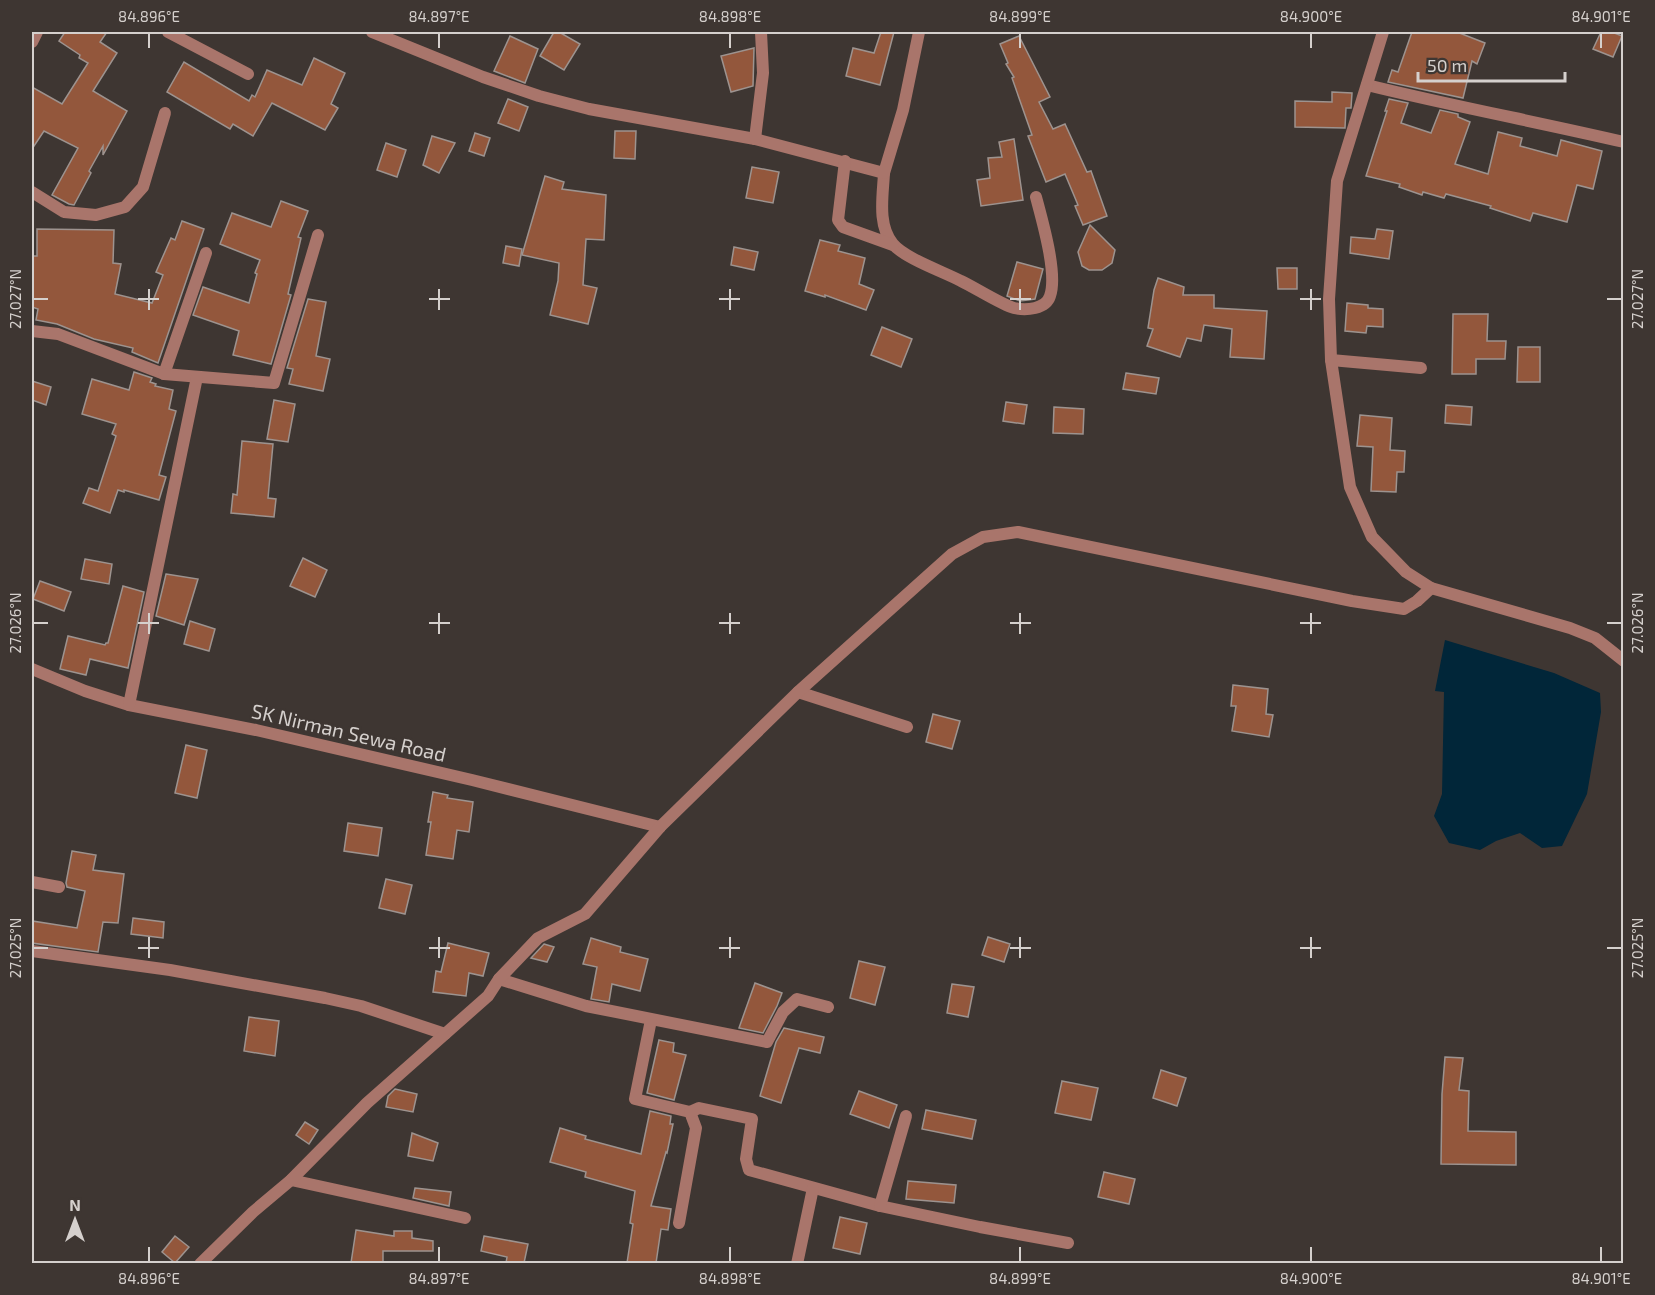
<svg xmlns="http://www.w3.org/2000/svg" width="1655" height="1295" font-family="'Exo 2',sans-serif">
	<style>
		.water { fill: #012639 }
		.building { fill: #93573c; stroke: #9d938f; stroke-width: 1.5 }
		.lines { fill: none; stroke-linecap: round; stroke-linejoin: round }
		.minor { stroke: #a9756b; stroke-width: 12 }
		.tertiary { stroke: #a9756b; stroke-width: 12 }
		.ticks { fill: none; stroke: #d5d0cd; stroke-width: 2 }
		.labels { text-anchor: middle; dominant-baseline: central; stroke-width: 5; stroke-linejoin: round; paint-order: stroke }
		.street-label { font-size: 20px; fill: #d5d0cd; stroke: #3e3632 }
		.neatline { fill: none; stroke: #d5d0cd; stroke-width: 2 }
		.ticks-label { font-size: 15px; text-anchor: middle; fill: #d5d0cd }
	</style>
	<rect width="100%" height="100%" fill="#3e3632"/>
	<polygon class="water" points="1445,640 1554,673 1600,693 1601,712 1587,794 1562,846 1542,848 1520,833 1496,841 1480,850 1449,843 1434,816 1442,794 1444,692 1435,691"/>
	<g class="building">
		<polygon points="65,32 107,32 100,42 117,53 93,91 127,111 103,155 103,146 89,171 91,173 74,205 69,204 52,195 78,148 44,131 32,149 32,87 62,104 88,63 79,58 80,55 59,41"/>
		<polygon points="554,32 559,32 580,44 564,70 540,56"/>
		<polygon points="881,32 894,32 880,85 846,76 853,48 874,53"/>
		<polygon points="1412,32 1457,32 1485,43 1477,64 1472,61 1463,98 1388,82 1392,70 1398,72"/>
		<polygon points="1601,32 1612,32 1622,36 1613,57 1593,49"/>
		<polygon points="510,36 538,49 525,83 494,71"/>
		<polygon points="1019,36 1050,97 1039,102 1053,129 1065,124 1087,172 1091,171 1107,216 1083,225 1075,206 1078,205 1065,174 1046,182 1028,136 1032,135 1012,78 1014,77 1006,64 1008,63 1000,44"/>
		<polygon points="754,48 753,86 731,92 721,56"/>
		<polygon points="314,58 345,73 331,104 338,108 325,130 272,103 253,136 233,124 230,129 167,92 184,62 249,101 252,95 255,97 267,70 302,85"/>
		<polygon points="1332,92 1352,93 1351,108 1346,108 1345,128 1295,127 1295,101 1332,102"/>
		<polygon points="508,99 528,107 519,131 498,123"/>
		<polygon points="1389,99 1408,103 1401,123 1431,133 1440,110 1458,114 1458,117 1470,122 1455,164 1488,174 1498,132 1522,138 1520,146 1557,156 1561,140 1602,151 1593,189 1577,185 1567,222 1533,213 1530,221 1490,208 1491,206 1446,194 1444,198 1423,192 1422,195 1399,187 1400,184 1366,176 1387,111 1385,111"/>
		<polygon points="615,131 636,131 635,159 614,158"/>
		<polygon points="475,133 490,138 484,156 469,151"/>
		<polygon points="432,136 455,143 439,173 423,165"/>
		<polygon points="1014,139 1023,200 981,206 977,180 990,178 988,158 1002,157 999,142"/>
		<polygon points="386,143 406,150 397,177 377,170"/>
		<polygon points="752,167 779,172 773,203 746,198"/>
		<polygon points="545,176 564,182 562,189 606,195 604,240 586,239 583,285 597,288 588,324 550,315 558,281 559,263 522,255"/>
		<polygon points="281,201 308,211 298,237 301,238 288,294 291,295 271,364 233,355 239,331 193,315 203,287 249,303 257,274 255,273 260,260 220,244 232,213 271,227"/>
		<polygon points="182,221 204,229 158,363 132,352 133,348 94,339 57,324 36,320 38,309 32,307 32,256 37,256 37,229 114,230 113,263 121,264 115,294 152,303 163,275 156,272 171,238 175,240"/>
		<polygon points="1090,225 1115,250 1112,263 1102,270 1089,270 1082,266 1078,252"/>
		<polygon points="1377,229 1393,231 1389,259 1350,253 1351,237 1375,239"/>
		<polygon points="820,240 840,245 838,251 865,258 859,284 874,290 866,310 825,295 825,297 805,291"/>
		<polygon points="506,246 522,249 519,266 503,263"/>
		<polygon points="734,247 758,252 754,270 731,265"/>
		<polygon points="1017,262 1043,269 1035,299 1020,301 1007,296"/>
		<polygon points="1277,268 1297,268 1297,289 1278,289"/>
		<polygon points="1158,278 1184,287 1183,295 1214,295 1214,308 1267,311 1264,359 1230,357 1232,329 1204,325 1201,341 1187,338 1180,357 1147,346 1153,329 1148,328 1154,290"/>
		<polygon points="308,299 326,302 316,356 330,359 323,391 289,384 293,369 287,368"/>
		<polygon points="1347,303 1368,305 1368,308 1383,309 1383,327 1367,326 1366,333 1345,331"/>
		<polygon points="1453,314 1488,314 1487,341 1506,341 1505,359 1476,359 1476,374 1452,374"/>
		<polygon points="882,327 912,339 901,367 871,355"/>
		<polygon points="1518,347 1540,347 1540,382 1517,382"/>
		<polygon points="134,372 152,378 150,382 156,384 155,386 173,390 169,409 176,411 159,475 166,477 159,500 124,490 124,492 118,490 110,513 83,503 89,488 98,491 116,436 112,434 116,424 82,414 92,379 129,390"/>
		<polygon points="1126,373 1159,378 1156,394 1123,389"/>
		<polygon points="32,381 51,387 46,405 32,400"/>
		<polygon points="274,400 295,404 288,442 267,439"/>
		<polygon points="1006,402 1027,405 1024,424 1003,421"/>
		<polygon points="1446,405 1472,407 1471,425 1445,423"/>
		<polygon points="1054,407 1084,409 1083,434 1053,433"/>
		<polygon points="1360,415 1392,418 1390,450 1405,451 1404,472 1397,472 1396,492 1371,491 1373,447 1357,446"/>
		<polygon points="242,441 273,444 268,498 276,499 274,517 231,513 233,494 237,495"/>
		<polygon points="303,558 327,570 315,597 290,586"/>
		<polygon points="85,559 112,564 109,584 81,579"/>
		<polygon points="166,574 198,579 184,625 156,616"/>
		<polygon points="40,581 71,592 64,611 33,599"/>
		<polygon points="123,586 144,592 128,668 90,659 86,675 60,669 68,636 105,645 106,643 108,643"/>
		<polygon points="190,621 215,629 209,651 184,644"/>
		<polygon points="1233,685 1268,689 1266,714 1273,715 1269,737 1232,731 1236,706 1231,706"/>
		<polygon points="933,714 960,721 952,749 926,742"/>
		<polygon points="186,745 207,750 197,798 175,793"/>
		<polygon points="433,792 448,795 447,798 473,802 469,832 457,830 453,859 426,855 431,822 428,822"/>
		<polygon points="348,823 382,828 378,856 344,851"/>
		<polygon points="72,851 96,855 93,870 124,874 118,923 103,922 98,952 32,943 32,921 77,928 85,891 67,887 66,883"/>
		<polygon points="386,879 412,885 405,914 379,908"/>
		<polygon points="133,918 164,922 163,938 131,934"/>
		<polygon points="988,937 1010,944 1004,962 982,955"/>
		<polygon points="591,938 621,947 620,952 648,959 640,991 612,984 609,1002 591,999 597,967 583,964"/>
		<polygon points="448,943 489,953 483,976 469,973 466,996 433,992 436,971 441,972"/>
		<polygon points="544,944 554,947 547,962 531,958"/>
		<polygon points="859,961 885,967 875,1005 850,998"/>
		<polygon points="755,983 782,993 777,1006 763,1033 739,1028"/>
		<polygon points="952,984 974,987 968,1017 947,1013"/>
		<polygon points="249,1017 279,1021 275,1056 244,1051"/>
		<polygon points="784,1028 824,1037 820,1053 799,1048 781,1103 760,1096 776,1042"/>
		<polygon points="659,1040 674,1043 673,1052 686,1055 674,1100 647,1093"/>
		<polygon points="1445,1057 1463,1058 1459,1090 1469,1091 1468,1131 1516,1132 1516,1165 1441,1164 1442,1094"/>
		<polygon points="1161,1070 1186,1078 1177,1106 1153,1098"/>
		<polygon points="1062,1081 1098,1088 1091,1120 1055,1113"/>
		<polygon points="395,1089 417,1094 413,1112 386,1107 388,1096"/>
		<polygon points="859,1091 897,1105 889,1128 850,1114"/>
		<polygon points="926,1110 976,1120 972,1139 922,1129"/>
		<polygon points="650,1111 671,1116 670,1124 673,1124 667,1153 666,1152 651,1206 671,1209 668,1230 661,1229 656,1263 627,1263 633,1224 630,1223 635,1191 585,1177 586,1172 550,1162 560,1128 586,1136 585,1139 641,1154"/>
		<polygon points="305,1122 318,1130 309,1144 296,1135"/>
		<polygon points="412,1133 438,1143 433,1161 408,1156"/>
		<polygon points="1104,1172 1135,1179 1129,1204 1098,1197"/>
		<polygon points="908,1181 956,1185 954,1203 906,1199"/>
		<polygon points="415,1188 451,1192 449,1206 413,1198"/>
		<polygon points="840,1217 867,1223 860,1254 833,1248"/>
		<polygon points="356,1230 394,1236 394,1231 412,1231 412,1238 433,1241 433,1251 383,1251 383,1263 351,1263"/>
		<polygon points="175,1236 189,1247 175,1263 162,1252"/>
		<polygon points="484,1236 528,1244 524,1263 506,1263 507,1257 481,1251"/>
	</g>
	<g class="lines">
		<g class="minor">
			<polyline points="168,32 248,74"/>
			<path d="M372,32L483,77L539,96L589,109L755,139L884,173C883,195 877,225 893,244C904,258 944,272 961,281C974,287 1002,305 1014,308C1026,311 1046,309 1050,296C1058,274 1042,220 1036,197"/>
			<polyline points="32,42 37,32"/>
			<path d="M1367,85C1452,106 1538,122 1624,142"/>
			<polyline points="755,139 763,73 761,32"/>
			<polyline points="845,161 838,220 843,227 893,245"/>
			<polyline points="884,173 903,110 919,32"/>
			<polyline points="32,192 64,212 96,215 125,207 143,187 165,113"/>
			<polyline points="32,331 58,334 164,374 206,253"/>
			<polyline points="1331,360 1421,368"/>
			<polyline points="164,374 274,383 318,235"/>
			<polyline points="32,669 85,691 129,705 256,730 472,780 660,827"/>
			<polyline points="798,692 907,727"/>
			<polyline points="129,705 197,377"/>
			<polyline points="32,882 59,887"/>
			<polyline points="32,951 170,970 325,998 361,1006 445,1034"/>
			<polyline points="499,979 586,1006 767,1042 783,1012 797,999 828,1007"/>
			<polyline points="651,1020 635,1099 690,1112 696,1128 679,1223"/>
			<polyline points="690,1112 699,1108 752,1119 746,1159 749,1170 880,1206 980,1227 1068,1243"/>
			<polyline points="291,1180 465,1218"/>
			<polyline points="880,1206 906,1116"/>
			<polyline points="200,1264 253,1212 291,1180 367,1103 488,996 499,979 538,938 585,914 660,827 798,692 952,554 983,537 1018,532 1352,601 1404,609 1417,601 1431,588"/>
			<polyline points="797,1264 813,1188"/>
		</g>
		<polyline class="tertiary" points="1383,32 1337,181 1329,299 1331,360 1350,487 1372,537 1406,572 1431,588 1570,628 1595,638 1624,661"/>
	</g>
	<path class="ticks" d="M149,33V48M439,33V48M730,33V48M1020,33V48M1311,33V48M1601,33V48M149,289V310M439,289V310M730,289V310M1020,289V310M1311,289V310M33,299H48M138,299H159M429,299H450M719,299H740M1010,299H1031M1300,299H1321M1607,299H1622M149,613V634M439,613V634M730,613V634M1020,613V634M1311,613V634M33,623H48M138,623H159M429,623H450M719,623H740M1010,623H1031M1300,623H1321M1607,623H1622M149,937V958M439,937V958M730,937V958M1020,937V958M1311,937V958M33,948H48M138,948H159M429,948H450M719,948H740M1010,948H1031M1300,948H1321M1607,948H1622M149,1247V1262M439,1247V1262M730,1247V1262M1020,1247V1262M1311,1247V1262M1601,1247V1262"/>
	<g class="labels">
		<g class="street-label">
			<text transform="translate(349 732) rotate(13)">SK Nirman Sewa Road</text>
		</g>
	</g>
	<rect width="1655" height="1295" fill="none" stroke="#3e3632" stroke-width="66"/>
	<g transform="translate(75 1220)" stroke="#3e3632" stroke-width="4.5" paint-order="stroke">
	<path d="M0-4.5L10 22L0 15L-10 22Z" fill="#d5d0cd"/>
	<text y="-9" font-size="16" font-weight="bold" text-anchor="middle" fill="#d5d0cd">N</text>
	</g>
	<path d="M1418 72v9h147v-9" fill="none" stroke="#d5d0cd" stroke-width="3"/>
	<text x="1427" y="72" font-size="18" fill="#d5d0cd" stroke="#3e3632" stroke-width="4.5" paint-order="stroke">50 m</text>
	<rect x="33" y="33" width="1589" height="1229" class="neatline"/>
	<g class="ticks-label">
		<text x="149" y="22">84.896°E</text>
		<text x="439" y="22">84.897°E</text>
		<text x="730" y="22">84.898°E</text>
		<text x="1020" y="22">84.899°E</text>
		<text x="1311" y="22">84.900°E</text>
		<text x="1601" y="22">84.901°E</text>
		<text transform="translate(16 299) rotate(-90)" y="5">27.027°N</text>
		<text transform="translate(1638 299) rotate(-90)" y="5">27.027°N</text>
		<text transform="translate(16 623) rotate(-90)" y="5">27.026°N</text>
		<text transform="translate(1638 623) rotate(-90)" y="5">27.026°N</text>
		<text transform="translate(16 948) rotate(-90)" y="5">27.025°N</text>
		<text transform="translate(1638 948) rotate(-90)" y="5">27.025°N</text>
		<text x="149" y="1284">84.896°E</text>
		<text x="439" y="1284">84.897°E</text>
		<text x="730" y="1284">84.898°E</text>
		<text x="1020" y="1284">84.899°E</text>
		<text x="1311" y="1284">84.900°E</text>
		<text x="1601" y="1284">84.901°E</text>
	</g>
</svg>
